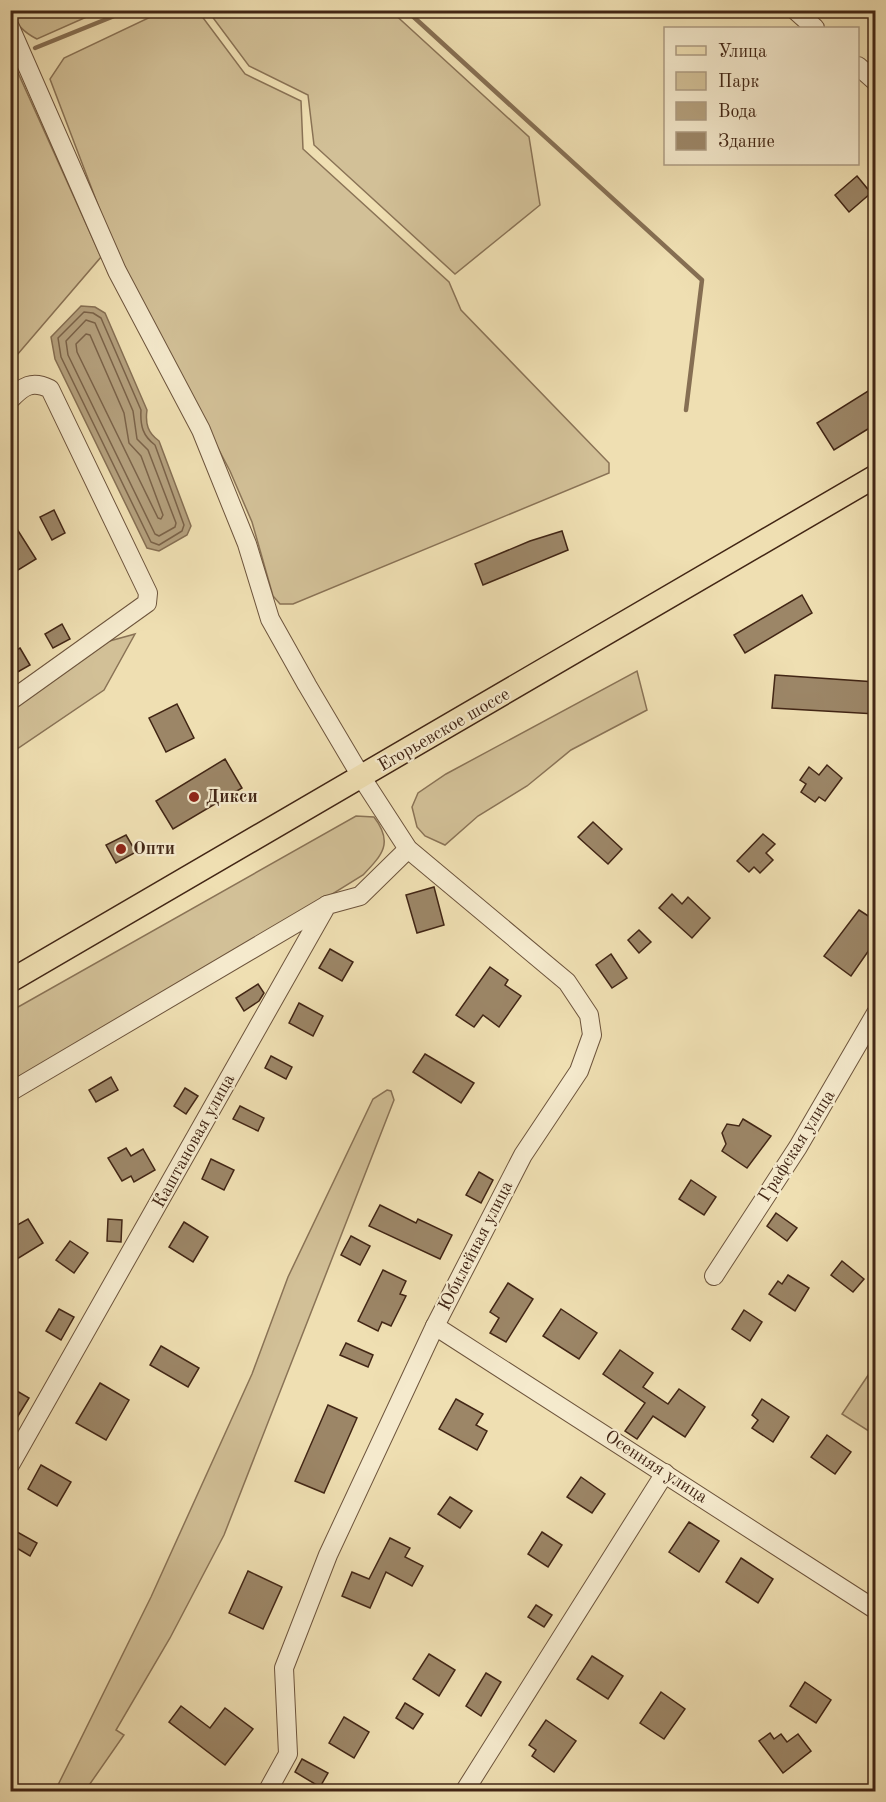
<svg xmlns="http://www.w3.org/2000/svg" width="886" height="1802" font-family="'Old Standard TT',serif">
	<style>
		.green { fill: #d2c097; stroke: #8a7356; stroke-width: 1.5 }
		.water { fill: #b4a07d; stroke: #866f53; stroke-width: 1.5 }
		.lines { fill: none; stroke-linecap: round; stroke-linejoin: round }
		.shore { stroke: #7b6349; stroke-width: 1.5 }
		.stream { stroke: #866f53; stroke-width: 4.5 }
		.building { fill: #9c8667; stroke: #422615; stroke-width: 1.5 }
		.minor-casing { stroke: #6d543c; stroke-width: 20 }
		.major-casing { stroke: #422615; stroke-width: 25 }
		.minor { stroke: #f5eacd; stroke-width: 18 }
		.major { stroke: #efdfb2; stroke-width: 22 }
		.poi-dot { fill: #8f2418; stroke: #f5eacd; stroke-width: 2 }
		.labels { text-anchor: middle; dominant-baseline: central; stroke-width: 4.5; stroke-linejoin: round; paint-order: stroke }
		.street-label { font-size: 18px; fill: #422615; stroke: #f5eacd }
		.poi-label { font-size: 18px; font-weight: bold; fill: #422615; stroke: #f5eacd; text-anchor: start }
	</style>
	<rect width="100%" height="100%" fill="#efdfb2"/>
	<filter id="stains"><feTurbulence type="fractalNoise" baseFrequency=".00333" numOctaves="4"/><feColorMatrix values="0 0 0 0 .2 0 0 0 0 .09 0 0 0 0 .02 0 0 0 .5 -.17"/></filter>
	<radialGradient id="worn" r=".72"><stop offset=".6" stop-color="#630" stop-opacity="0"/><stop offset="1" stop-color="#630" stop-opacity=".3"/></radialGradient>
	<g class="green">
		<path d="M11,11H100L37,39C23,32 17,25 11,11Z"/>
		<polygon points="163,11 198,11 245,74 301,101 303,149 449,282 461,310 609,463 609,473 293,604 280,604 273,596 252,522 230,471 138,295 109,234 50,79 64,58"/>
		<polygon points="208,11 391,11 529,137 540,205 455,274 314,145 308,95 249,66"/>
		<polygon points="10,55 101,257 11,362 10,362"/>
		<polygon points="135,634 104,690 11,753 10,710 106,642"/>
		<polygon points="637,671 647,710 571,750 527,786 478,816 445,845 425,836 417,827 412,807 418,793 446,774"/>
		<path d="M356,816L374,817C394,843 382,855 363,875L123,1024L11,1082V1011Z"/>
		<polygon points="387,1090 391,1091 394,1100 224,1535 170,1638 116,1730 124,1735 85,1791 55,1791 151,1597 252,1374 288,1277 373,1099"/>
		<polygon points="875,1365 876,1435 875,1435 842,1414"/>
	</g>
	<path class="water" d="M81,306L95,307L105,313L147,410C145,424 148,433 159,441L191,526L187,535L159,551L147,548L55,359L51,337Z"/>
	<g class="lines">
		<g class="shore">
			<path d="M84,312L93,313L101,318L141,410C140,426 143,436 155,445L184,525L182,531L159,545L151,542L61,357L58,338Z"/>
			<polygon points="86,320 95,323 133,411 137,439 148,450 176,523 175,527 159,536 155,534 68,355 66,341"/>
			<polygon points="86,334 90,335 124,413 129,443 141,456 163,515 161,519 158,518 77,352 76,344"/>
		</g>
		<g class="stream">
			<polyline points="406,10 702,280 686,410"/>
			<polyline points="35,48 129,10"/>
		</g>
	</g>
	<g class="building">
		<polygon points="857,176 871,193 849,212 835,195"/>
		<polygon points="876,386 876,424 834,450 817,423"/>
		<polygon points="54,510 65,533 52,540 40,517"/>
		<polygon points="10,518 36,559 10,575"/>
		<polygon points="562,531 568,550 483,585 475,564 530,541"/>
		<polygon points="802,595 812,613 745,653 734,635"/>
		<polygon points="62,624 70,639 53,648 45,634"/>
		<polygon points="20,648 30,665 16,673 10,663 10,654"/>
		<polygon points="775,675 876,682 876,714 772,708"/>
		<polygon points="177,704 194,738 166,752 149,718"/>
		<polygon points="225,759 242,788 173,829 156,801"/>
		<polygon points="827,765 842,778 825,801 819,797 815,802 801,792 806,784 800,780 809,767 819,775"/>
		<polygon points="593,822 622,849 608,864 578,837"/>
		<polygon points="763,834 775,844 766,853 773,860 760,873 754,867 749,872 737,861"/>
		<polygon points="126,835 136,852 116,863 106,845"/>
		<polygon points="434,887 444,925 417,933 406,895"/>
		<polygon points="672,894 682,904 688,897 710,918 692,938 659,908"/>
		<polygon points="859,910 876,921 876,940 851,976 824,956"/>
		<polygon points="639,930 651,942 639,953 628,940"/>
		<polygon points="330,949 353,962 342,981 319,968"/>
		<polygon points="611,954 627,978 612,988 596,965"/>
		<polygon points="490,967 508,980 505,985 521,996 499,1027 483,1015 474,1027 456,1015"/>
		<polygon points="258,984 264,993 259,1001 244,1011 236,998"/>
		<polygon points="299,1003 323,1016 313,1036 289,1023"/>
		<polygon points="425,1054 474,1083 461,1103 413,1072"/>
		<polygon points="271,1056 292,1067 286,1079 265,1068"/>
		<polygon points="111,1077 118,1090 96,1102 89,1090"/>
		<polygon points="185,1088 198,1096 186,1114 174,1106"/>
		<polygon points="240,1106 264,1118 258,1131 233,1119"/>
		<polygon points="743,1119 771,1136 747,1168 722,1151 726,1144 722,1133 727,1124 739,1126"/>
		<polygon points="126,1148 131,1156 143,1149 155,1170 134,1182 131,1176 122,1181 108,1158"/>
		<polygon points="211,1159 234,1170 224,1190 202,1179"/>
		<polygon points="479,1172 493,1180 481,1203 466,1195"/>
		<polygon points="691,1180 716,1197 704,1215 679,1199"/>
		<polygon points="380,1205 416,1223 418,1219 452,1235 440,1259 369,1226"/>
		<polygon points="776,1213 797,1228 787,1241 767,1226"/>
		<polygon points="28,1219 43,1243 17,1259 10,1249 10,1229"/>
		<polygon points="108,1219 122,1220 121,1242 107,1241"/>
		<polygon points="184,1222 208,1237 193,1262 169,1247"/>
		<polygon points="351,1236 370,1246 360,1265 341,1255"/>
		<polygon points="70,1241 88,1253 74,1273 56,1260"/>
		<polygon points="842,1261 864,1279 853,1292 831,1275"/>
		<polygon points="383,1270 406,1281 400,1294 406,1296 391,1326 382,1322 378,1331 358,1321"/>
		<polygon points="788,1275 809,1288 795,1311 769,1294 778,1281 782,1284"/>
		<polygon points="508,1283 533,1299 506,1342 490,1333 499,1318 490,1312"/>
		<polygon points="59,1309 74,1317 61,1340 46,1331"/>
		<polygon points="561,1309 597,1333 579,1359 543,1336"/>
		<polygon points="744,1310 762,1322 750,1341 732,1329"/>
		<polygon points="346,1343 373,1355 368,1367 340,1355"/>
		<polygon points="161,1346 199,1368 188,1387 150,1365"/>
		<polygon points="620,1350 653,1373 643,1387 668,1404 679,1389 705,1407 685,1437 653,1416 637,1439 625,1431 645,1403 603,1374"/>
		<polygon points="100,1383 129,1400 106,1440 76,1423"/>
		<polygon points="10,1387 29,1398 10,1429"/>
		<polygon points="456,1399 483,1414 476,1425 487,1431 477,1450 439,1429"/>
		<polygon points="762,1399 789,1417 773,1442 752,1428 758,1420 752,1415"/>
		<polygon points="328,1405 357,1418 324,1493 295,1481"/>
		<polygon points="827,1435 851,1452 835,1474 811,1457"/>
		<polygon points="41,1465 71,1482 57,1506 28,1489"/>
		<polygon points="581,1477 605,1494 592,1513 567,1497"/>
		<polygon points="450,1497 472,1511 460,1528 438,1514"/>
		<polygon points="689,1522 719,1541 699,1572 669,1552"/>
		<polygon points="10,1528 37,1543 30,1556 10,1544"/>
		<polygon points="542,1532 562,1545 548,1567 528,1554"/>
		<polygon points="390,1538 410,1548 405,1557 423,1566 412,1586 386,1572 370,1608 342,1596 352,1572 369,1579"/>
		<polygon points="741,1558 773,1579 758,1603 726,1582"/>
		<polygon points="248,1571 282,1587 263,1629 229,1613"/>
		<polygon points="536,1605 552,1615 544,1627 528,1617"/>
		<polygon points="429,1654 455,1670 439,1696 413,1679"/>
		<polygon points="592,1656 623,1676 608,1699 577,1679"/>
		<polygon points="486,1673 501,1682 481,1716 466,1706"/>
		<polygon points="805,1682 831,1700 816,1723 790,1706"/>
		<polygon points="661,1692 685,1709 664,1739 640,1723"/>
		<polygon points="405,1703 423,1714 413,1729 396,1718"/>
		<polygon points="181,1706 210,1728 225,1708 253,1729 225,1765 169,1722"/>
		<polygon points="344,1717 369,1732 354,1758 329,1743"/>
		<polygon points="546,1720 576,1741 554,1772 532,1756 536,1750 529,1745"/>
		<polygon points="770,1733 774,1739 781,1734 787,1742 798,1734 811,1751 783,1773 759,1741"/>
		<polygon points="302,1759 328,1773 320,1787 295,1772"/>
	</g>
	<g class="lines">
		<defs>
			<g id="minor">
				<polyline points="795,10 815,28"/>
				<polyline points="10,27 117,271 201,430 247,544 270,619 307,685 362,778 408,849 567,982 589,1015 592,1035 579,1071 523,1155 435,1326 328,1555 284,1668 288,1754 267,1792"/>
				<polyline points="858,66 876,82"/>
				<path d="M10,400C23,386 32,380 50,389L148,593L147,603L10,701"/>
				<polyline points="10,1092 327,905"/>
				<polyline points="714,1276 798,1147 876,1013"/>
				<polyline points="435,1326 876,1610"/>
				<polyline points="10,1465 327,905 360,896 408,849"/>
				<polyline points="464,1792 665,1473"/>
			</g>
			<polyline id="major" points="10,981 876,476"/>
		</defs>
		<use href="#minor" class="minor-casing"/>
		<use href="#major" class="major-casing"/>
		<use href="#minor" class="minor"/>
		<use href="#major" class="major"/>
	</g>
	<g class="poi-dot">
		<circle cx="194" cy="797" r="6"/>
		<circle cx="121" cy="849" r="6"/>
	</g>
	<g class="labels">
		<g class="street-label">
			<text transform="translate(444 730) rotate(-30)">Егорьевское шоссе</text>
			<text transform="translate(194 1141) rotate(-61)">Каштановая улица</text>
			<text transform="translate(797 1146) rotate(-58)">Графская улица</text>
			<text transform="translate(476 1246) rotate(-63)">Юбилейная улица</text>
			<text transform="translate(656 1467) rotate(33)">Осенняя улица</text>
		</g>
		<g class="poi-label">
			<text x="206" y="797">Дикси</text>
			<text x="133" y="849">Опти</text>
		</g>
	</g>
	<rect width="886" height="1802" fill="none" stroke="#efdfb2" stroke-width="36"/>
	<rect x="12" y="12" width="862" height="1778" fill="none" stroke="#422615" stroke-width="3"/>
	<rect x="18" y="18" width="850" height="1766" fill="none" stroke="#422615" stroke-width="1.5"/>
	<rect x="664" y="27" width="195" height="138" fill="#f5eacd" stroke="#ad9c83" stroke-width="1.5"/>
	<rect x="676" y="46" width="30" height="9" fill="#efdfb2" stroke="#ad9c83" stroke-width="1.5"/>
	<text x="718" y="57" font-size="18" fill="#422615">Улица</text>
	<rect x="676" y="72" width="30" height="18" fill="#d2c097" stroke="#ad9c83" stroke-width="1.5"/>
	<text x="718" y="87" font-size="18" fill="#422615">Парк</text>
	<rect x="676" y="102" width="30" height="18" fill="#b4a07d" stroke="#ad9c83" stroke-width="1.5"/>
	<text x="718" y="117" font-size="18" fill="#422615">Вода</text>
	<rect x="676" y="132" width="30" height="18" fill="#9c8667" stroke="#ad9c83" stroke-width="1.5"/>
	<text x="718" y="147" font-size="18" fill="#422615">Здание</text>
	<rect width="100%" height="100%" filter="url(#stains)"/>
	<rect width="100%" height="100%" fill="url(#worn)"/>
</svg>
